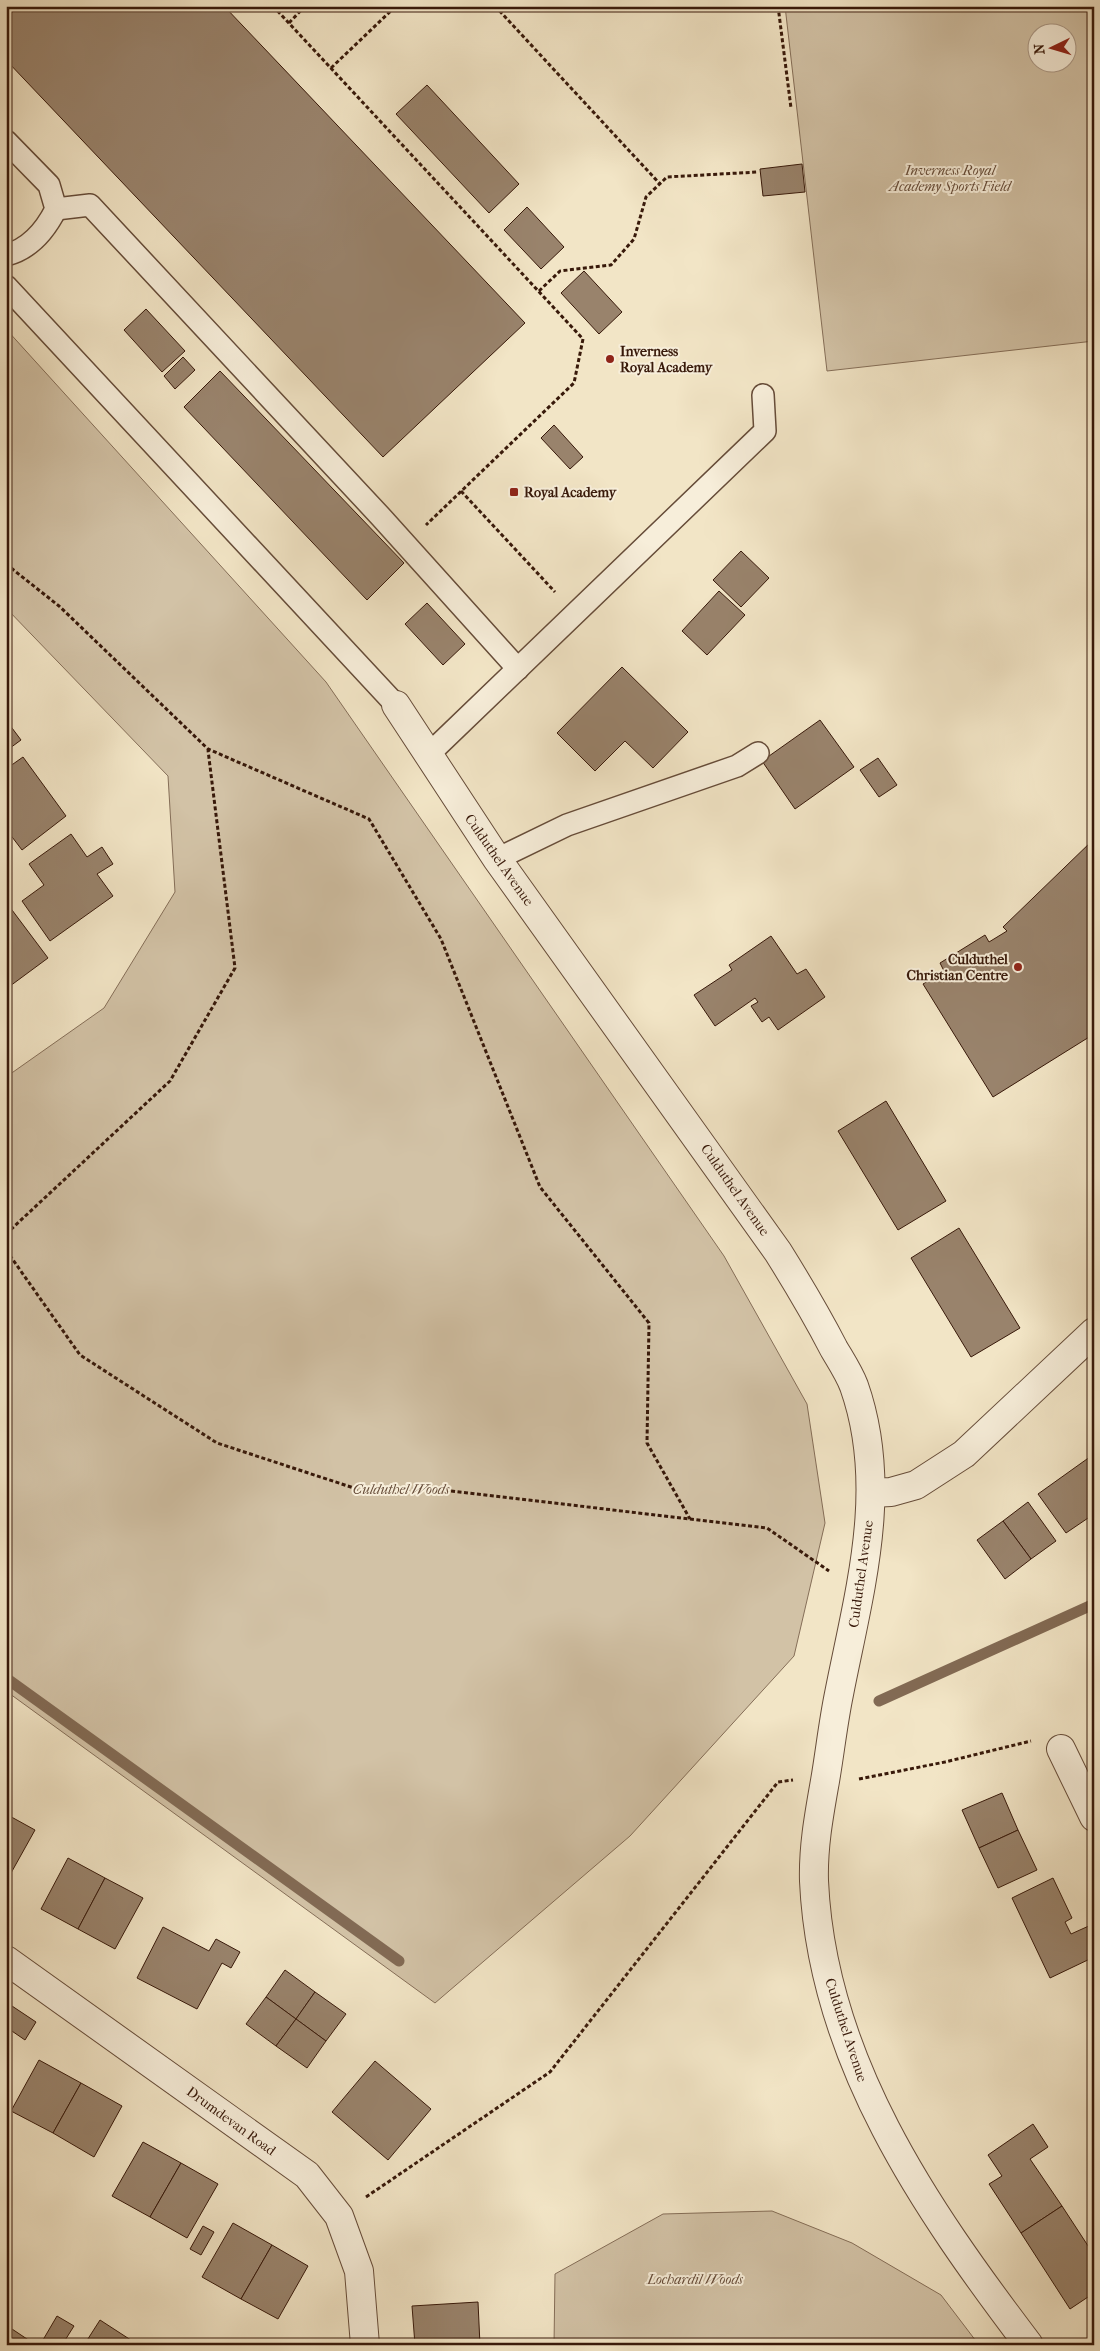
<svg xmlns="http://www.w3.org/2000/svg" width="1100" height="2351" font-family="'IM FELL French Canon',serif">
	<style>
		.green { fill: #d2c2a6; stroke: #856e58; fill-rule: evenodd }
		.lines { fill: none; stroke-linecap: round; stroke-linejoin: round }
		.stream { stroke: #826a54; stroke-width: 11 }
		.building { fill: #99836c; stroke: #38190a }
		.lane-casing { stroke: #664c39; stroke-width: 24 }
		.street-casing { stroke: #664c39; stroke-width: 30 }
		.path { stroke: #38190a; stroke-width: 3; stroke-dasharray: 4 2.5; stroke-linecap: butt }
		.lane { stroke: #f7eeda; stroke-width: 21 }
		.street { stroke: #f7eeda; stroke-width: 28 }
		.poi-dot { fill: #8f2418; stroke: #f7eeda; stroke-width: 2 }
		.labels { text-anchor: middle; dominant-baseline: central; stroke-width: 4; stroke-linejoin: round; paint-order: stroke }
		.park-label { font-size: 14px; font-style: italic; fill: #664c39; stroke: #f7eeda }
		.poi-label { font-size: 14px; font-weight: bold; fill: #38190a; stroke: #f7eeda; text-anchor: start }
		.street-label { font-size: 14px; fill: #38190a; stroke: #f7eeda }
	</style>
	<rect width="100%" height="100%" fill="#f2e5c6"/>
	<filter id="stains"><feTurbulence type="fractalNoise" baseFrequency=".004" numOctaves="4"/><feColorMatrix values="0 0 0 0 .2 0 0 0 0 .09 0 0 0 0 .02 0 0 0 .5 -.17"/></filter>
	<radialGradient id="worn" r=".72"><stop offset=".6" stop-color="#630" stop-opacity="0"/><stop offset="1" stop-color="#630" stop-opacity=".3"/></radialGradient>
	<g class="green">
		<path d="M785,6H1094V341L827,371ZM1038,32H1068V62H1038Z"/>
		<polygon points="6,329 326,682 724,1256 807,1404 825,1523 794,1656 630,1836 435,2003 6,1691 6,1077 104,1008 175,892 168,776 6,608"/>
		<polygon points="772,2211 852,2243 941,2295 979,2345 554,2345 555,2274 663,2214"/>
	</g>
	<g class="lines">
		<g class="stream">
			<polyline points="6,1678 399,1961"/>
			<polyline points="879,1701 1094,1604"/>
		</g>
	</g>
	<g class="building">
		<polygon points="6,6 224,6 525,323 383,457 6,60"/>
		<polygon points="427,85 519,184 489,213 396,114"/>
		<polygon points="802,164 805,192 763,196 760,169"/>
		<polygon points="527,207 564,247 541,269 504,230"/>
		<polygon points="584,271 622,312 599,334 561,293"/>
		<polygon points="146,309 185,351 162,372 124,330"/>
		<polygon points="183,357 195,370 175,389 164,376"/>
		<polygon points="220,371 404,563 367,600 184,407"/>
		<polygon points="554,425 583,457 570,469 541,438"/>
		<polygon points="741,551 769,578 741,607 713,580"/>
		<polygon points="719,591 745,615 707,655 682,631"/>
		<polygon points="427,603 465,644 443,665 405,624"/>
		<polygon points="622,667 688,732 653,768 625,741 595,771 557,733"/>
		<polygon points="6,720 21,740 6,751"/>
		<polygon points="820,720 854,767 795,809 762,761"/>
		<polygon points="23,757 66,816 22,850 6,829 6,769"/>
		<polygon points="878,758 897,785 879,797 860,770"/>
		<polygon points="71,834 87,857 102,847 113,864 97,874 113,896 50,941 22,901 44,885 29,864"/>
		<polygon points="1094,839 1094,934 1090,938 1094,942 1094,1034 993,1097 923,984 944,971 940,963 985,935 989,942 1007,931 1003,927"/>
		<polygon points="6,902 48,958 6,989"/>
		<polygon points="771,936 797,974 806,969 825,997 778,1030 769,1017 762,1022 751,1006 758,1002 755,998 715,1026 694,995 732,970 729,965"/>
		<polygon points="886,1101 946,1201 898,1230 838,1131"/>
		<polygon points="959,1228 1020,1328 971,1357 911,1258"/>
		<polygon points="1094,1454 1094,1514 1066,1533 1038,1494"/>
		<polygon points="1028,1502 1056,1541 1031,1559 1003,1521"/>
		<polygon points="1003,1521 1031,1559 1005,1579 977,1540"/>
		<polygon points="1002,1793 1018,1830 979,1848 962,1810"/>
		<polygon points="6,1814 35,1830 6,1882"/>
		<polygon points="1018,1830 1037,1870 998,1888 979,1848"/>
		<polygon points="68,1858 105,1878 78,1929 41,1909"/>
		<polygon points="105,1878 143,1898 115,1949 78,1929"/>
		<polygon points="1053,1878 1072,1918 1065,1922 1071,1934 1091,1925 1094,1931 1094,1957 1050,1978 1012,1898"/>
		<polygon points="163,1927 209,1951 216,1939 240,1952 231,1968 222,1963 197,2009 137,1978"/>
		<polygon points="285,1970 315,1992 296,2019 266,1997"/>
		<polygon points="315,1992 346,2014 326,2041 296,2019"/>
		<polygon points="266,1997 296,2019 276,2046 246,2024"/>
		<polygon points="6,2002 36,2022 25,2040 6,2027"/>
		<polygon points="296,2019 326,2041 307,2068 276,2046"/>
		<polygon points="39,2060 81,2083 53,2133 11,2111"/>
		<polygon points="375,2061 431,2109 388,2160 332,2112"/>
		<polygon points="81,2083 122,2106 94,2157 53,2133"/>
		<polygon points="1033,2124 1048,2147 1030,2159 1062,2206 1021,2233 989,2184 1002,2176 988,2155"/>
		<polygon points="143,2142 181,2163 150,2217 112,2196"/>
		<polygon points="181,2163 218,2184 187,2238 150,2217"/>
		<polygon points="1062,2206 1094,2255 1094,2293 1070,2309 1021,2233"/>
		<polygon points="233,2223 272,2245 241,2299 202,2277"/>
		<polygon points="203,2226 214,2232 201,2255 190,2249"/>
		<polygon points="272,2245 308,2266 278,2319 241,2299"/>
		<polygon points="478,2302 480,2345 415,2345 412,2306"/>
		<polygon points="57,2316 74,2326 62,2345 40,2345"/>
		<polygon points="100,2320 137,2344 136,2345 84,2345"/>
		<polygon points="6,2325 36,2345 6,2345"/>
	</g>
	<g class="lines">
		<defs>
			<g id="lane">
				<path d="M6,141L49,185L56,209C46,229 30,249 6,255"/>
				<polyline points="56,209 90,205 381,517 518,669"/>
				<polyline points="6,286 396,705"/>
				<polyline points="428,755 765,431 763,395"/>
				<polyline points="497,859 567,825 737,766 758,753"/>
			</g>
			<g id="street">
				<path d="M396,705L497,859L778,1252C798,1284 817,1316 834,1349C841,1361 849,1373 854,1386C890,1488 859,1592 839,1694C833,1723 830,1752 825,1781C819,1815 813,1847 814,1881C822,2059 925,2208 1029,2345"/>
				<polyline points="871,1493 891,1492 916,1485 964,1454 1094,1332"/>
				<polyline points="1061,1749 1094,1817"/>
				<polyline points="6,1960 307,2175 339,2216 359,2271 365,2345"/>
			</g>
		</defs>
		<use href="#lane" class="lane-casing"/>
		<use href="#street" class="street-casing"/>
		<g class="path">
			<polyline points="273,6 583,339 574,383 426,525"/>
			<polyline points="495,6 660,184"/>
			<polyline points="778,6 791,108"/>
			<polyline points="289,23 305,6"/>
			<polyline points="331,68 396,6"/>
			<polyline points="539,291 560,271 611,265 634,239 646,197 667,177 757,172"/>
			<polyline points="461,491 555,592"/>
			<polyline points="6,564 59,606 208,749 369,819 441,939 540,1187 649,1323 647,1443 690,1519"/>
			<polyline points="6,1234 170,1081 235,968 208,750"/>
			<polyline points="6,1250 80,1355 217,1443 360,1490 434,1489 767,1528 829,1571"/>
			<polyline points="859,1779 945,1762 1031,1741"/>
			<polyline points="366,2197 550,2072 778,1782 793,1780"/>
		</g>
		<use href="#lane" class="lane"/>
		<use href="#street" class="street"/>
	</g>
	<g class="poi-dot">
		<circle cx="610" cy="359" r="5"/>
		<rect x="509" y="487" width="10" height="10" rx="2.5"/>
		<circle cx="1018" cy="967" r="5"/>
	</g>
	<g class="labels">
		<g class="park-label">
			<text x="950" y="170">Inverness Royal<tspan x="950" dy="16">Academy Sports Field</tspan></text>
			<text x="401" y="1489">Culduthel Woods</text>
			<text x="695" y="2279">Lochardil Woods</text>
		</g>
		<g class="poi-label">
			<text x="620" y="351">Inverness<tspan x="620" dy="16">Royal Academy</tspan></text>
			<text x="524" y="492">Royal Academy</text>
			<text x="1008" y="959" text-anchor="end">Culduthel<tspan x="1008" dy="16">Christian Centre</tspan></text>
		</g>
		<g class="street-label">
			<text transform="translate(499 860) rotate(55)">Culduthel Avenue</text>
			<text transform="translate(735 1190) rotate(55)">Culduthel Avenue</text>
			<text transform="translate(861 1574) rotate(-82)">Culduthel Avenue</text>
			<text transform="translate(846 2030) rotate(72)">Culduthel Avenue</text>
			<text transform="translate(231 2121) rotate(36)">Drumdevan Road</text>
		</g>
	</g>
	<rect width="1100" height="2351" fill="none" stroke="#f2e5c6" stroke-width="25"/>
	<rect x="8" y="8" width="1085" height="2336" fill="none" stroke="#38190a" stroke-width="2.5"/>
	<rect x="12" y="12" width="1075" height="2326" fill="none" stroke="#38190a"/>
	<g transform="translate(1052 48) rotate(265)"><circle r="24" fill="#f7eeda" stroke="#ab9987"/>
	<path d="M0-4L9 19L0 12L-9 19Z" fill="#8f2418"/>
	<text y="-8" font-size="14" font-weight="bold" text-anchor="middle" fill="#38190a">N</text>
	</g>
	<rect width="100%" height="100%" filter="url(#stains)"/>
	<rect width="100%" height="100%" fill="url(#worn)"/>
</svg>
